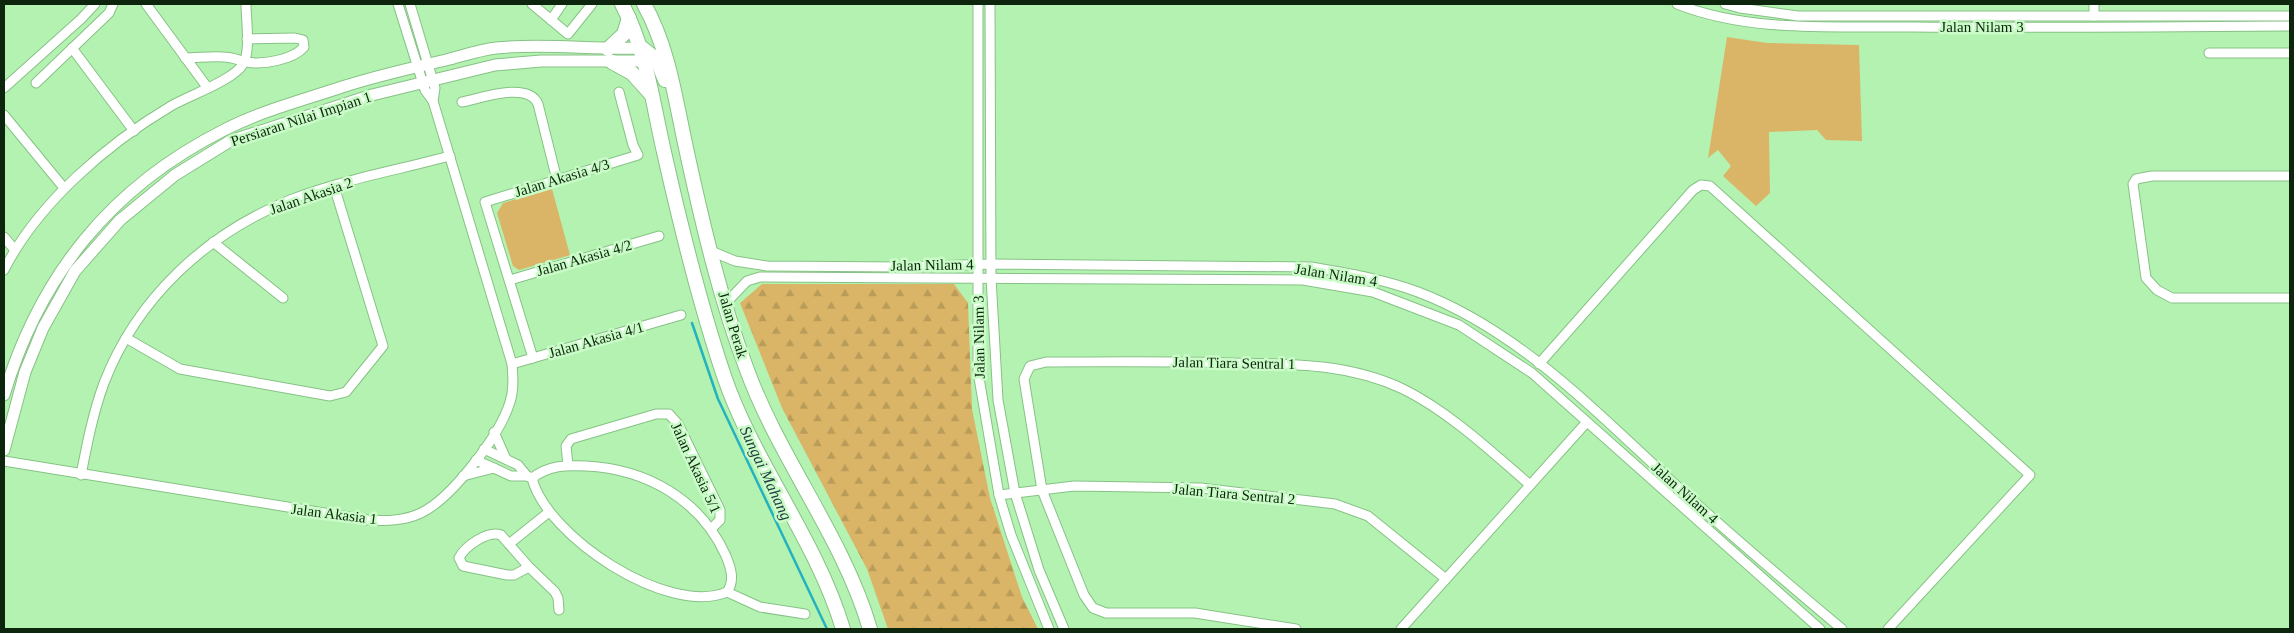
<svg xmlns="http://www.w3.org/2000/svg" width="2294" height="633" font-family="Georgia,serif">
	<style>
		.grass { fill: #dab568 }
		.forest { fill: url(#forest-firs) }
		.lines { fill: none; stroke-linecap: round; stroke-linejoin: round }
		.stream { stroke: #25b2be; stroke-width: 2.5 }
		.minor-casing { stroke: #86c285; stroke-width: 11 }
		.tertiary-casing { stroke: #86c285; stroke-width: 13 }
		.secondary-casing { stroke: #86c285; stroke-width: 16 }
		.minor { stroke: #fff; stroke-width: 9 }
		.tertiary { stroke: #fff; stroke-width: 11 }
		.secondary { stroke: #fff; stroke-width: 14 }
		.labels { text-anchor: middle; dominant-baseline: central; stroke-width: 5; stroke-linejoin: round; paint-order: stroke }
		.street-label { font-size: 15px; fill: #0d250d; stroke: #cafcc8 }
		.water-label { font-size: 16px; font-style: italic; fill: #223e41; stroke: #cafcc8 }
	</style>
	<defs>
		<pattern id="forest-firs" width="22" height="20" patternUnits="userSpaceOnUse" patternTransform="scale(1.25)"><rect width="22" height="20" fill="#dab568"/><path d="M5 1l3.5 6h-7zM16 11l3.5 6h-7z" fill="#ba9c59"/></pattern>
	</defs>
	<rect width="100%" height="100%" fill="#b4f2b2"/>
	<g class="grass">
		<polygon points="1727,37 1767,43 1859,45 1862,141 1826,140 1817,130 1769,132 1770,193 1756,206 1723,176 1731,166 1718,150 1708,158"/>
		<polygon points="552,189 570,255 519,270 513,266 497,213 503,203"/>
	</g>
	<polygon class="forest" points="762,284 954,284 968,303 972,409 990,498 1022,597 1038,629 888,629 867,569 782,408 740,303"/>
	<g class="lines">
		<polyline class="stream" points="692,323 718,399 827,629"/>
		<defs>
			<g id="minor">
				<polyline points="146,4 207,87"/>
				<polyline points="410,4 435,88 433,101"/>
				<polyline points="532,4 568,34 592,4"/>
				<polyline points="978,4 978,372 999,495 1011,535 1049,629"/>
				<polyline points="990,4 991,278 998,400 1015,493 1039,570 1064,629"/>
				<path d="M1677,4C1750,33 1834,26 1912,27C2038,28 2164,27 2290,26"/>
				<polyline points="1725,4 1740,8 1798,16 2290,16"/>
				<polyline points="2094,16 2094,4"/>
				<polyline points="551,20 562,4"/>
				<polyline points="72,48 134,131"/>
				<polyline points="2209,53 2290,53"/>
				<path d="M185,58C198,58 211,56 223,57C232,57 238,60 246,62C262,65 293,60 304,47L303,40L295,38L247,39"/>
				<polyline points="36,83 109,13 113,4"/>
				<polyline points="4,88 81,19 95,4"/>
				<path d="M462,102C482,98 528,81 538,104L557,180"/>
				<polyline points="4,115 64,188"/>
				<polyline points="2290,176 2152,176 2136,179 2133,184 2146,278 2157,290 2172,298 2290,298"/>
				<polyline points="4,237 14,249"/>
				<polyline points="213,242 283,298"/>
				<path d="M711,251L735,261L767,266L901,267L992,264L1311,267C1347,273 1383,279 1418,292C1521,331 1600,416 1679,488C1733,537 1787,583 1842,629"/>
				<path d="M4,270C38,203 107,144 171,106C188,96 234,80 243,64C251,52 246,19 246,4"/>
				<polyline points="510,280 659,236"/>
				<polyline points="726,303 747,281 760,277 1303,280 1373,292 1459,325 1532,373 1820,629"/>
				<polyline points="126,338 180,369 330,396 346,392 383,346 334,186"/>
				<polyline points="533,358 485,202 638,155 633,145 619,92"/>
				<polyline points="512,364 681,315"/>
				<polyline points="1539,364 1693,190 1701,185 1710,186 2030,475 1888,629"/>
				<polyline points="494,432 506,459"/>
				<polyline points="484,449 518,465 527,476"/>
				<polyline points="476,460 511,476 527,476 532,478"/>
				<path d="M4,461L368,520C386,521 404,521 421,513C452,498 500,435 510,402C514,390 513,377 512,364L433,101L425,90L398,4"/>
				<polyline points="568,465 566,446 571,439 656,414 669,414 678,424 720,510 720,520 711,529"/>
				<path d="M81,475C87,444 93,413 104,383C137,298 206,234 290,200C341,180 397,170 450,156"/>
				<polyline points="463,476 494,468"/>
				<path d="M532,478C550,465 565,465 586,466C647,469 701,500 726,556C731,568 735,581 727,592"/>
				<path d="M532,478C546,536 668,617 727,592"/>
				<polyline points="999,495 1074,486 1201,488 1335,504 1368,516 1446,579"/>
				<polyline points="509,544 549,512"/>
				<path d="M529,567L514,575H507L463,566L459,558C465,546 488,530 501,535L529,567L555,592L558,598L559,610"/>
				<polyline points="727,592 760,607 805,614"/>
				<path d="M1296,629L1195,613H1106L1093,608L1084,595L1042,490L1024,379L1030,366L1046,362C1108,362 1170,361 1232,363C1291,364 1348,363 1403,389C1448,411 1492,452 1530,485"/>
				<polyline points="1401,629 1586,423"/>
			</g>
			<g id="tertiary">
				<path d="M4,395C40,275 111,187 224,130C261,111 303,100 342,87C376,76 411,68 446,60C462,56 479,50 496,48C544,43 593,50 642,48"/>
				<polyline points="4,450 25,372 43,328 75,271 120,220 175,175 230,141 372,95 495,65 541,61 646,61"/>
			</g>
			<g id="secondary">
				<path d="M622,4C647,52 652,100 664,152C681,228 699,302 724,376C754,464 816,539 843,629"/>
				<path d="M644,4C669,49 675,98 686,148C702,222 720,299 747,370C780,460 843,537 870,629"/>
				<polyline points="642,48 657,60 665,80"/>
				<polyline points="608,49 624,34 629,18"/>
				<polyline points="612,62 632,73 650,93"/>
			</g>
		</defs>
		<use href="#minor" class="minor-casing"/>
		<use href="#tertiary" class="tertiary-casing"/>
		<use href="#secondary" class="secondary-casing"/>
		<use href="#minor" class="minor"/>
		<use href="#tertiary" class="tertiary"/>
		<use href="#secondary" class="secondary"/>
	</g>
	<g class="labels">
		<g class="street-label">
			<text x="1982" y="27">Jalan Nilam 3</text>
			<text transform="translate(301 119) rotate(-18)">Persiaran Nilai Impian 1</text>
			<text transform="translate(562 178) rotate(-17)">Jalan Akasia 4/3</text>
			<text transform="translate(311 196) rotate(-19)">Jalan Akasia 2</text>
			<text transform="translate(584 258) rotate(-16)">Jalan Akasia 4/2</text>
			<text transform="translate(932 265) rotate(-1)">Jalan Nilam 4</text>
			<text transform="translate(1336 275) rotate(9)">Jalan Nilam 4</text>
			<text transform="translate(733 325) rotate(73)">Jalan Perak</text>
			<text transform="translate(979 337) rotate(-91)">Jalan Nilam 3</text>
			<text transform="translate(596 340) rotate(-16)">Jalan Akasia 4/1</text>
			<text transform="translate(1234 363) rotate(1)">Jalan Tiara Sentral 1</text>
			<text transform="translate(696 468) rotate(65)">Jalan Akasia 5/1</text>
			<text transform="translate(1685 493) rotate(42)">Jalan Nilam 4</text>
			<text transform="translate(1234 494) rotate(5)">Jalan Tiara Sentral 2</text>
			<text transform="translate(334 514) rotate(7)">Jalan Akasia 1</text>
		</g>
		<g class="water-label">
			<text transform="translate(766 473) rotate(65)">Sungai Mahang</text>
		</g>
	</g>
	<rect width="2294" height="633" fill="none" stroke="#0d250d" stroke-width="10"/>
</svg>
